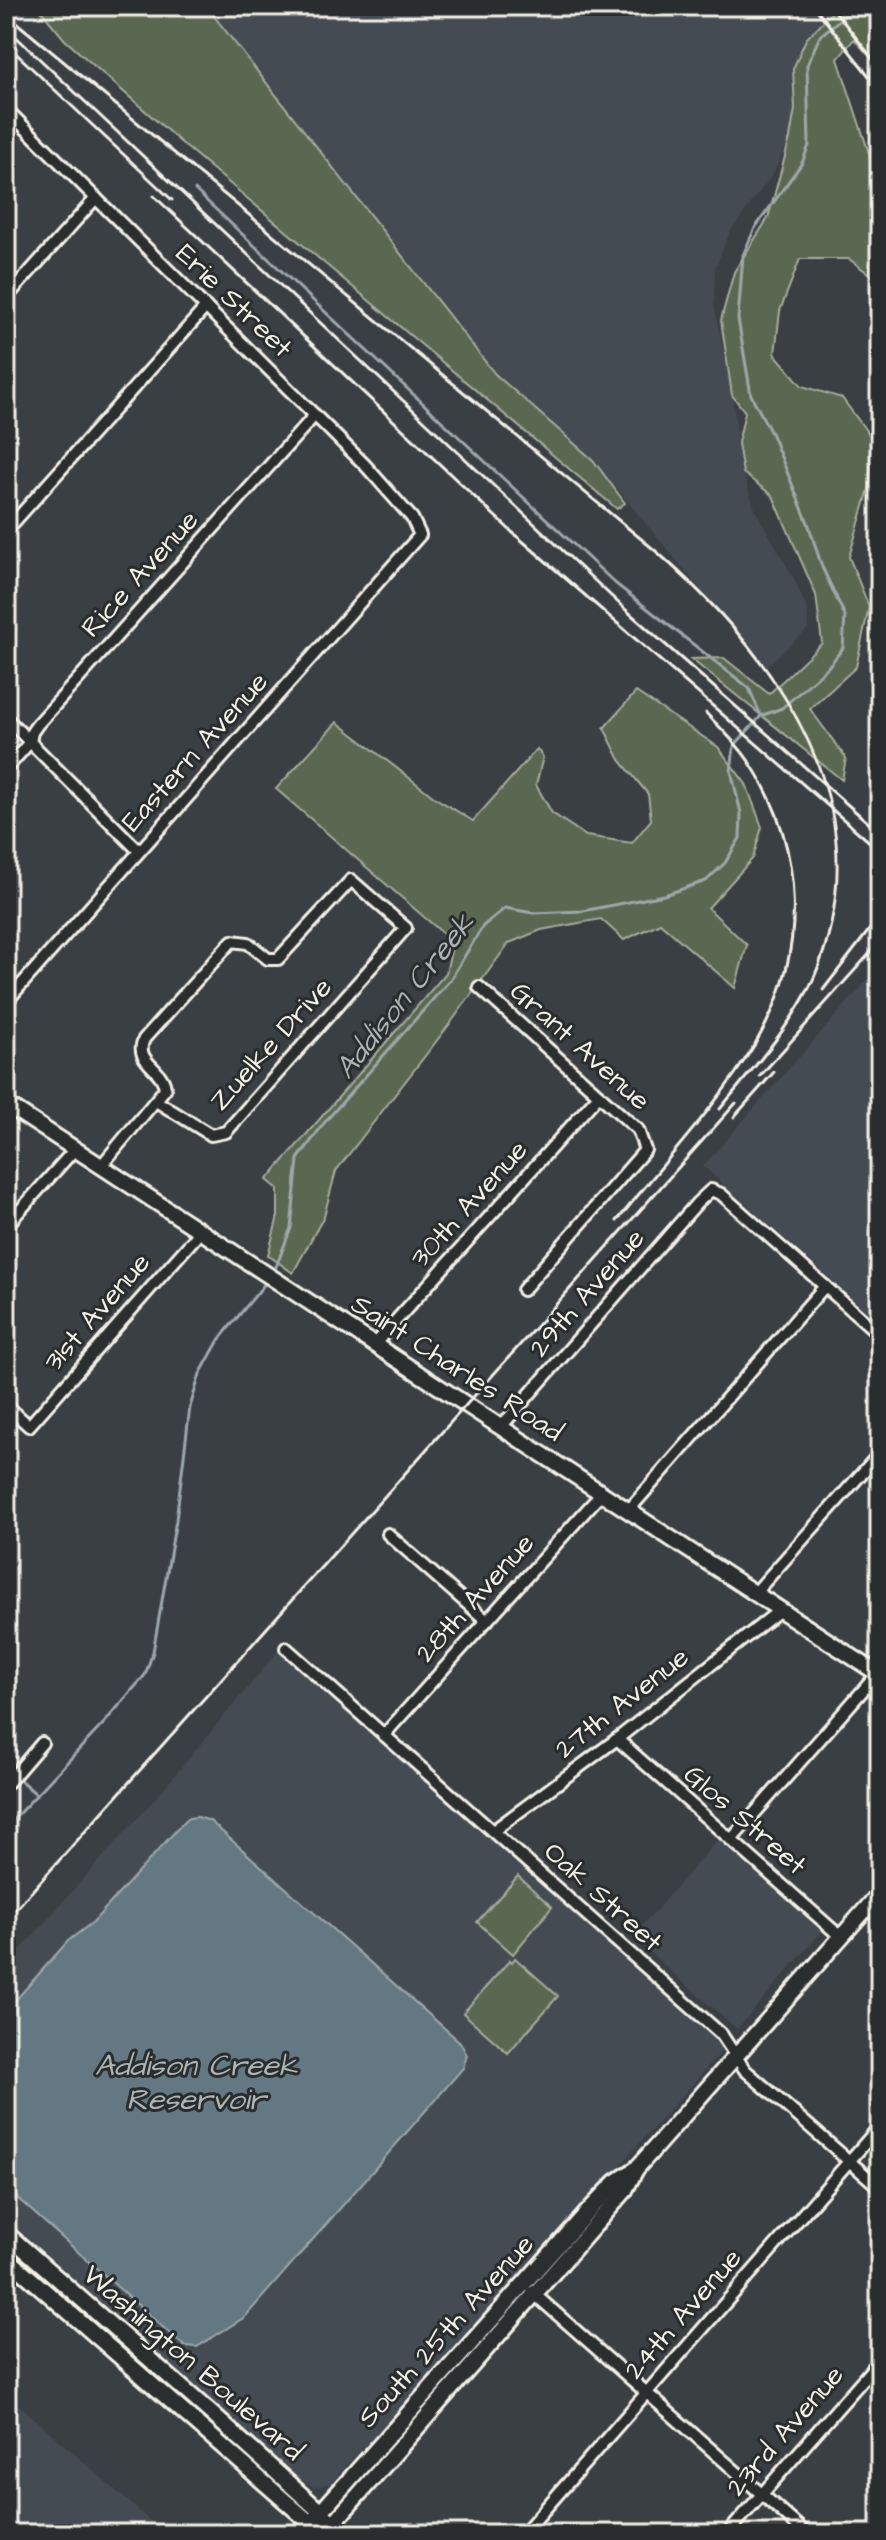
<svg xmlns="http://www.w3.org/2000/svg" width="886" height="2540" font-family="'Architects Daughter',sans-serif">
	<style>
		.built { fill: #454b53 }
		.green { fill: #5a6851; stroke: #a7ac9c; stroke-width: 2 }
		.water { fill: #637882; stroke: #9da8ab; stroke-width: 2 }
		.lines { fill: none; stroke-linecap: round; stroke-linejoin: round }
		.stream { stroke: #9da8ab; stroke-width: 3 }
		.street-casing { stroke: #f4f1e8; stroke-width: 16 }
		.secondary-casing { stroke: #f4f1e8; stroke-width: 20 }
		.street { stroke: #2a2d2e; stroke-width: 10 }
		.secondary { stroke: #2a2d2e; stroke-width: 14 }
		.rail { stroke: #f4f1e8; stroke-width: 3 }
		.labels { text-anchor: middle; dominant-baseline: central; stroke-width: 6; stroke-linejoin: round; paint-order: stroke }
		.street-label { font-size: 28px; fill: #f4f1e8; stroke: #2a2d2e }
		.water-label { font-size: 30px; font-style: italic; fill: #acb4b5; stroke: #2a2d2e }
	</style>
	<rect width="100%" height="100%" fill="#3a3f44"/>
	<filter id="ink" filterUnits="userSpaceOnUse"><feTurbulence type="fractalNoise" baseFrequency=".0125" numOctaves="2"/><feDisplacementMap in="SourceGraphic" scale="16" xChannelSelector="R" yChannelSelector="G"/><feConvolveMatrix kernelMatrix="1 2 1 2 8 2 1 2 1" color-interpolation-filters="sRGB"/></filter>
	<g filter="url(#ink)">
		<g class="built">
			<polygon points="199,6 880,6 880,64 836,9 793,69 795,109 790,138 773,174 730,232 715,268 714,304 732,395 743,473 755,510 793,577 808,611 808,629 765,667 593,460 495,374"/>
			<polygon points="880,966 880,1323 703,1166"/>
			<polygon points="279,1650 721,2042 724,2049 394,2418 359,2451 331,2483 314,2488 296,2477 169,2367 166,2360 6,2218 6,1966 160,1793"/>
			<polygon points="721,1836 824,1929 737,2029 632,1937"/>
			<polygon points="18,2404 165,2534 6,2534 6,2416"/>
		</g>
		<g class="green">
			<polygon points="37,6 206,6 495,374 593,460 625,503 617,509 185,146 65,40"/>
			<polygon points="838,6 874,6 871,13 880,26 880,68 854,39 838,59 870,156 880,207 880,282 849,259 800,259 780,311 775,354 802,386 842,398 873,440 869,489 849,557 869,607 856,667 810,709 846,758 842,780 691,659 724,658 769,694 822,643 816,595 773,496 743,473 738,443 745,412 732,395 721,320 734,272 768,218 790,138 795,109 793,69 806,39"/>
			<polygon points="636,692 718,747 746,784 762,827 753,858 708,908 747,945 735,988 660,923 624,940 601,919 541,930 509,943 452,1021 336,1171 324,1216 293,1273 268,1255 278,1216 278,1189 267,1180 446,973 453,942 276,789 337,722 434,797 473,821 537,749 543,757 536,785 552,813 586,836 632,843 651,820 648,794 620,760 604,728"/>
			<polygon points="518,1876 552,1907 513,1954 477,1922"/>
			<polygon points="515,1958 558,1996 508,2053 463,2013 510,1960 512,1962"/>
		</g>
		<polygon class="water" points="198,1817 210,1821 460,2042 467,2055 463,2068 245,2317 197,2347 184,2346 6,2188 6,2011 68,1941 93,1922 181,1825 188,1818"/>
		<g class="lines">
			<g class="stream">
				<polyline points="195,190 616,584 749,688 761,716"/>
				<polyline points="274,1272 291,1228 298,1159 324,1123 450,980 483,926 505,908 533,913 583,911 664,895 706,881 725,863 740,838 741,813 731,771 734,746 761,716 782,708 828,667 843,648 845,616 822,567 808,523 772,435 751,395 738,319 743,255 755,228 802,163 809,145 807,65 820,36 856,6"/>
				<polyline points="21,1781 36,1794"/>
				<polyline points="6,1827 105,1722 145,1675 153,1652 176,1520 190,1407 200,1374 219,1340 267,1281"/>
			</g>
			<defs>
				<g id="street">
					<polyline points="6,109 365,465 412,518 420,535 6,1002"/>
					<polyline points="6,298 96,198"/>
					<polyline points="6,531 206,307"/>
					<polyline points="6,718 139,851"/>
					<polyline points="6,769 30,742 32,732 37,725 315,415"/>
					<polyline points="479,987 638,1130 645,1150 523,1290"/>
					<path d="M101,1166L165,1089C164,1068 133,1062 144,1039L232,941L248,943L268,959H278L351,880L406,928L226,1132L211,1135L156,1101"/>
					<polyline points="6,1226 75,1149"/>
					<polyline points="374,1345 599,1095"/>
					<polyline points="6,1405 29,1426 201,1231"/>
					<polyline points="500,1428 697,1203 711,1190 721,1194 880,1335"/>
					<polyline points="628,1511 825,1286"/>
					<polyline points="388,1534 487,1621"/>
					<polyline points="754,1594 880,1453"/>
					<polyline points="286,1648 721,2034 745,2070 880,2188"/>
					<polyline points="384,1735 601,1494"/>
					<polyline points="617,1739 841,1937"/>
					<polyline points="6,1785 42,1743"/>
					<polyline points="493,1831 617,1739 780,1610"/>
					<polyline points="731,1840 880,1671"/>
					<polyline points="532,2292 807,2534"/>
					<polyline points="523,2534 880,2126"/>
					<polyline points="727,2534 880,2360"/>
				</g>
				<g id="secondary">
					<polyline points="6,1104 880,1675"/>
					<polyline points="6,2233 212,2414 345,2534"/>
					<polyline points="6,2257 316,2528"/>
					<polyline points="301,2534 593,2206 616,2182 636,2169 880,1893"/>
					<polyline points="324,2534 624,2192 636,2169"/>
				</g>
			</defs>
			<use href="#street" class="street-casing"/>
			<use href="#secondary" class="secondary-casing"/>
			<use href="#street" class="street"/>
			<use href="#secondary" class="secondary"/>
			<g class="rail">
				<polyline points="814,6 880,90"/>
				<polyline points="831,6 880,68"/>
				<path d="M6,14L657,552C781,661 886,809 813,980C790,1028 753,1068 720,1109"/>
				<polyline points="12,33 626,610 880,833"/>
				<polyline points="6,44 172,200"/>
				<polyline points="154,196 512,532 880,851"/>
				<polyline points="823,990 880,916"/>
				<polyline points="760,1076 880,942"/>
				<polyline points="734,1117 774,1072"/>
				<path d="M617,1221C663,1163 716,1107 755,1044C808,957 806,848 750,763C738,744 721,729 706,713"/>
				<polyline points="6,1920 736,1103"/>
			</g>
		</g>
	</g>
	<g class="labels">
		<g class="street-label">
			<text transform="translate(234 301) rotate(44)">Erie Street</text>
			<text transform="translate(140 574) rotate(-48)">Rice Avenue</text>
			<text transform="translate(195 752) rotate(-48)">Eastern Avenue</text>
			<text transform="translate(271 1044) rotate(-48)">Zuelke Drive</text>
			<text transform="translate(580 1046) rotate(42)">Grant Avenue</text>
			<text transform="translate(469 1204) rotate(-48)">30th Avenue</text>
			<text transform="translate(587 1293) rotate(-49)">29th Avenue</text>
			<text transform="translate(97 1312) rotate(-49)">31st Avenue</text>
			<text transform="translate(457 1368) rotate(33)">Saint Charles Road</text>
			<text transform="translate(475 1598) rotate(-48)">28th Avenue</text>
			<text transform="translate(622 1703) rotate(-38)">27th Avenue</text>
			<text transform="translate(745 1820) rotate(41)">Glos Street</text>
			<text transform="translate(603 1897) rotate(42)">Oak Street</text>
			<text transform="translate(683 2314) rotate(-49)">24th Avenue</text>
			<text transform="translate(446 2331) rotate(-48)">South 25th Avenue</text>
			<text transform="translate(193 2363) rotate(41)">Washington Boulevard</text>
			<text transform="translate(785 2431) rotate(-49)">23rd Avenue</text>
		</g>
		<g class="water-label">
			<text transform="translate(405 996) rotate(-51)">Addison Creek</text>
			<text x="196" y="2066">Addison Creek<tspan x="196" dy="34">Reservoir</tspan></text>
		</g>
	</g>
	<rect width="886" height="2540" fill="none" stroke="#2a2d2e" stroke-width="32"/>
	<rect x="16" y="16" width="854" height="2508" fill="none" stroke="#f4f1e8" stroke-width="3" filter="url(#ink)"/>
</svg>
